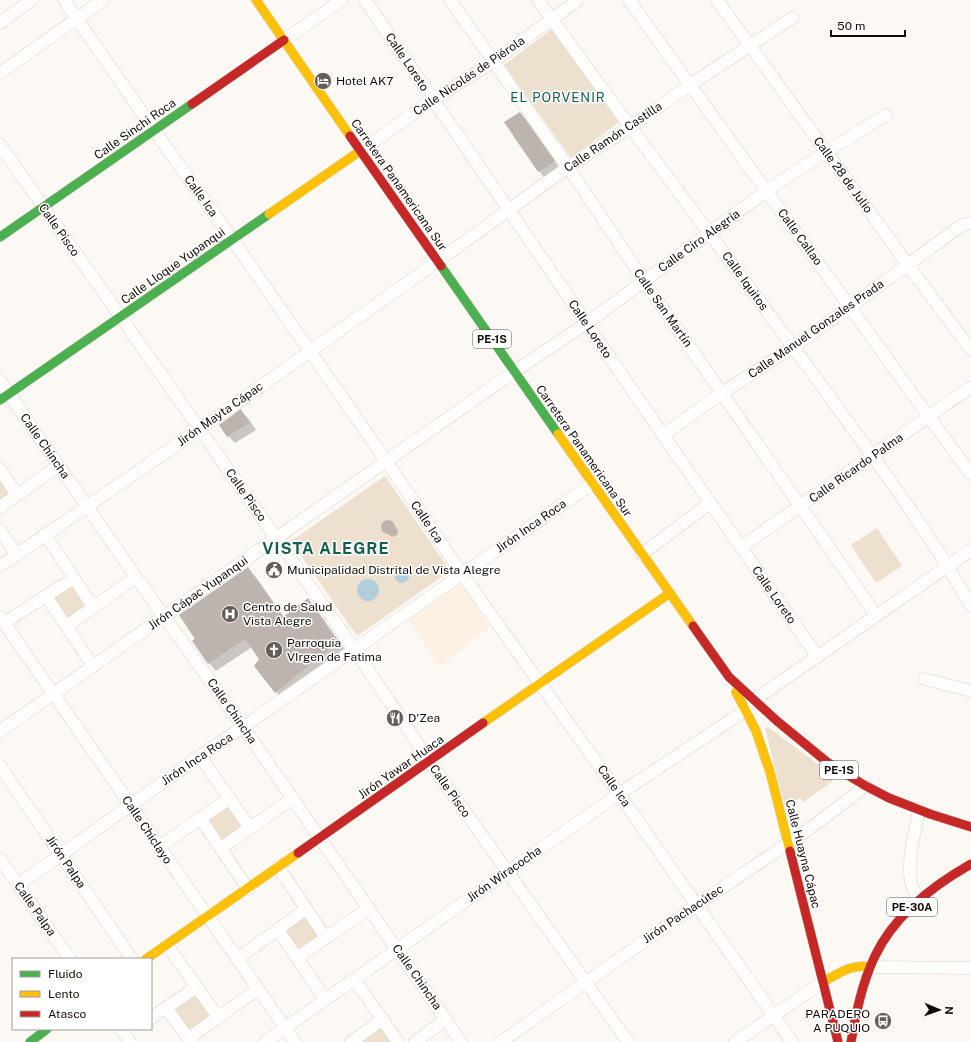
<svg xmlns="http://www.w3.org/2000/svg" width="971" height="1042" font-family="'Public Sans',sans-serif">
	<style>
		.built { fill: #fcf1e3 }
		.green { fill: #eee0ce }
		.water { fill: #b2ced9 }
		.shadow { fill: #0003 }
		.building { fill: #bdb4b0 }
		.lines { fill: none; stroke-linecap: round; stroke-linejoin: round }
		.street-casing { stroke: #d8d4ce; stroke-width: 13 }
		.fast-casing { stroke: #d8d4ce; stroke-width: 10 }
		.slow-casing { stroke: #d8d4ce; stroke-width: 10 }
		.jam-casing { stroke: #d8d4ce; stroke-width: 10 }
		.street { stroke: #fffefd; stroke-width: 12 }
		.fast { stroke: #4caf50; stroke-width: 9 }
		.slow { stroke: #ffc107; stroke-width: 9 }
		.jam { stroke: #c62828; stroke-width: 9 }
		.labels { text-anchor: middle; dominant-baseline: central; stroke-width: 3; stroke-linejoin: round; paint-order: stroke }
		.shield { fill: #fff; stroke: #585450; stroke-width: 1 }
		.shield-label { font-size: 11px; font-weight: bold; fill: #100b05 }
		.street-label { font-size: 12px; fill: #100b05; stroke: #fff }
		.poi-label { font-size: 12px; fill: #100b05; stroke: #fff; text-anchor: start }
		.neighbourhood-label { font-size: 13px; letter-spacing: 1px; fill: #12604b; stroke: #fff }
		.district-label { font-size: 16px; font-weight: bold; letter-spacing: 1px; fill: #12604b; stroke: #fff }
	</style>
	<rect width="100%" height="100%" fill="#fcf8f4"/>
	<polygon class="built" points="461,581 490,627 439,667 407,618"/>
	<g class="green">
		<polygon points="552,29 619,122 571,158 504,65"/>
		<polygon points="385,476 450,571 357,636 291,541"/>
		<polygon points="0,477 11,494 0,502"/>
		<polygon points="877,528 902,566 876,583 851,545"/>
		<polygon points="74,583 89,606 68,619 52,598"/>
		<polygon points="768,727 832,775 832,782 803,802 800,798 785,808 765,728"/>
		<polygon points="227,805 242,826 222,840 206,819"/>
		<polygon points="305,914 321,938 298,953 283,929"/>
		<polygon points="195,992 211,1016 188,1031 172,1008"/>
		<polygon points="383,1025 394,1042 360,1042"/>
	</g>
	<g class="water">
		<circle cx="402" cy="576" r="7"/>
		<circle cx="368" cy="590" r="11"/>
	</g>
	<g class="shadow">
		<polygon points="519,113 525,118 559,167 544,177 539,171 505,122"/>
		<polygon points="241,411 248,418 256,430 235,443 228,436"/>
		<polygon points="386,522 391,522 394,526 398,530 397,535 392,537 384,531 383,529 384,524"/>
		<polygon points="248,569 255,576 285,618 308,600 315,607 345,650 283,699 276,692 260,659 252,647 216,671 209,663 193,641"/>
	</g>
	<g class="building">
		<polygon points="520,112 555,161 538,172 504,122"/>
		<polygon points="241,409 249,423 227,437 219,425"/>
		<circle cx="388" cy="527" r="7"/>
		<polygon points="248,567 283,617 308,598 338,642 275,693 254,666 259,659 245,639 208,664 192,641 195,639 179,615"/>
	</g>
	<g class="lines">
		<defs>
			<g id="street">
				<polyline points="64,0 154,130 232,239 387,462 462,574 619,794 792,1042"/>
				<polyline points="365,0 663,435 817,656"/>
				<polyline points="450,0 568,167 644,281 876,615"/>
				<path d="M538,0C628,126 722,249 813,374C868,450 925,525 971,606"/>
				<polyline points="629,0 929,417 971,474"/>
				<polyline points="717,0 908,265 971,350"/>
				<polyline points="0,23 32,0"/>
				<polyline points="284,40 342,0"/>
				<polyline points="0,73 103,0"/>
				<polyline points="0,145 354,649 430,762 628,1042"/>
				<polyline points="360,151 433,100 493,62 578,0"/>
				<polyline points="0,381 136,577 243,727 461,1042"/>
				<polyline points="663,435 722,393 793,347 850,307 962,225 971,223"/>
				<polyline points="0,469 17,495"/>
				<polyline points="0,507 58,466"/>
				<polyline points="0,530 16,554"/>
				<polyline points="45,534 93,607"/>
				<polyline points="741,547 971,387"/>
				<polyline points="642,554 710,503"/>
				<polyline points="0,566 200,429 438,261 568,167 630,127 690,85 792,18"/>
				<polyline points="46,596 93,666"/>
				<polyline points="0,617 295,1042"/>
				<polyline points="4,623 74,578"/>
				<polyline points="67,626 136,577"/>
				<polyline points="925,679 971,691"/>
				<polyline points="753,701 971,550"/>
				<path d="M0,731C170,612 341,494 511,374C536,356 563,340 588,322C648,279 707,234 767,191C806,164 846,139 886,115"/>
				<polyline points="200,756 250,828"/>
				<polyline points="0,766 132,959"/>
				<polyline points="200,818 248,889"/>
				<polyline points="159,847 229,799"/>
				<polyline points="221,848 293,798"/>
				<polyline points="0,859 70,959"/>
				<polyline points="278,867 326,938"/>
				<polyline points="18,885 200,756 243,727 593,483"/>
				<path d="M919,900C916,894 912,888 911,882C907,860 915,831 919,809"/>
				<polyline points="278,930 325,999"/>
				<polyline points="167,945 218,1017"/>
				<polyline points="297,958 369,908"/>
				<polyline points="237,959 306,909"/>
				<polyline points="870,967 971,968"/>
				<polyline points="354,979 398,1042"/>
				<polyline points="166,1008 191,1042"/>
				<polyline points="151,1018 197,987"/>
				<polyline points="121,1029 130,1042"/>
				<polyline points="189,1038 258,989"/>
				<polyline points="265,1042 507,872 619,794 746,710"/>
				<polyline points="351,1042 383,1019"/>
				<polyline points="415,1042 446,1019"/>
				<path d="M501,1042C566,996 631,950 697,905C753,866 812,830 865,786"/>
				<polyline points="735,1042 823,982"/>
			</g>
			<g id="fast">
				<polyline points="0,237 192,104"/>
				<polyline points="441,266 558,434"/>
				<polyline points="0,400 269,214"/>
				<polyline points="30,1042 47,1029"/>
			</g>
			<g id="slow">
				<polyline points="256,0 350,136"/>
				<polyline points="269,214 360,151"/>
				<polyline points="558,434 693,626"/>
				<polyline points="736,692 756,731 770,772 790,851"/>
				<polyline points="483,723 670,593"/>
				<polyline points="146,959 298,853"/>
				<path d="M823,982C838,974 852,963 870,967"/>
			</g>
			<g id="jam">
				<polyline points="192,104 284,40"/>
				<polyline points="350,136 441,266"/>
				<polyline points="693,626 729,677 777,721 827,762 864,785 889,798 930,814 971,827"/>
				<polyline points="790,851 838,1042"/>
				<polyline points="298,853 483,723"/>
				<path d="M851,1042C856,1013 862,983 875,956C894,916 932,886 971,864"/>
			</g>
		</defs>
		<use href="#street" class="street-casing"/>
		<use href="#fast" class="fast-casing"/>
		<use href="#slow" class="slow-casing"/>
		<use href="#jam" class="jam-casing"/>
		<use href="#street" class="street"/>
		<use href="#fast" class="fast"/>
		<use href="#slow" class="slow"/>
		<use href="#jam" class="jam"/>
	</g>
	<defs>
		<symbol id="hotel-disc" viewBox="-11 -11 22 22"><circle r="9.5" fill="#635e59" stroke="#fff"/><path d="M-6-4.5h1.5V1H6V5H4.5V3h-9V5H-6ZM-4 0a1.8 1.8 0 1 1 3.6 0ZM.5 0V-2.5h3Q6-2.5 6 0Z" fill="#fff"/></symbol>
		<symbol id="civic-disc" viewBox="-11 -11 22 22"><circle r="9.5" fill="#635e59" stroke="#fff"/><path d="M-.6-6.5H3V-4.5H.6V-3L4-1V1h2V6H-6V1h2V-1L-.6-3ZM-1.2 2.5V6h2.4V2.5Z" fill="#fff"/></symbol>
		<symbol id="hospital-disc" viewBox="-11 -11 22 22"><circle r="9.5" fill="#635e59" stroke="#fff"/><path d="M-5-5h3v3.5h4V-5h3V5h-3V1.5h-4V5h-3Z" fill="#fff"/></symbol>
		<symbol id="church-disc" viewBox="-11 -11 22 22"><circle r="9.5" fill="#635e59" stroke="#fff"/><path d="M-1.2-6h2.4v3.5h3.3v2.4h-3.3V6h-2.4V-.1h-3.3v-2.4h3.3Z" fill="#fff"/></symbol>
		<symbol id="restaurant-disc" viewBox="-11 -11 22 22"><circle r="9.5" fill="#635e59" stroke="#fff"/><path d="M-5-6h1v4h1v-4h1v4h1v-4h1v5L-1.5 .5V6h-2V.5L-5-1ZM5-6V6H3V1.5H1.5Q1.5-4 5-6Z" fill="#fff"/></symbol>
		<symbol id="bus-disc" viewBox="-11 -11 22 22"><circle r="9.5" fill="#635e59" stroke="#fff"/><path d="M-5-6H5V4H4V6H2V4H-2V6H-4V4H-5ZM-3.5-4V0h7V-4ZM-3.5 1.2v1.5H-2V1.2ZM2 1.2v1.5H3.5V1.2Z" fill="#fff"/></symbol>
	</defs>
	<g fill-rule="evenodd">
		<use href="#hotel-disc" x="313" y="71" width="20" height="20"/>
		<use href="#civic-disc" x="264" y="560" width="20" height="20"/>
		<use href="#hospital-disc" x="220" y="604" width="20" height="20"/>
		<use href="#church-disc" x="264" y="640" width="20" height="20"/>
		<use href="#restaurant-disc" x="385" y="708" width="20" height="20"/>
		<use href="#bus-disc" x="873" y="1011" width="20" height="20"/>
	</g>
	<g class="labels">
		<g class="shield">
			<rect x="473" y="330" width="38" height="18" rx="3"/>
			<rect x="820" y="761" width="38" height="18" rx="3"/>
			<rect x="887" y="898" width="50" height="18" rx="3"/>
		</g>
		<g class="shield-label">
			<text x="492" y="339">PE-1S</text>
			<text x="839" y="770">PE-1S</text>
			<text x="912" y="907">PE-30A</text>
		</g>
		<g class="street-label">
			<text transform="translate(407 62) rotate(56)">Calle Loreto</text>
			<text transform="translate(469 76) rotate(-34)">Calle Nicolás de Piérola</text>
			<text transform="translate(135 129) rotate(-35)">Calle Sinchi Roca</text>
			<text transform="translate(613 137) rotate(-34)">Calle Ramón Castilla</text>
			<text transform="translate(843 175) rotate(54)">Calle 28 de Julio</text>
			<text transform="translate(399 185) rotate(55)">Carretera Panamericana Sur</text>
			<text transform="translate(201 196) rotate(54)">Calle Ica</text>
			<text transform="translate(59 230) rotate(55)">Calle Pisco</text>
			<text transform="translate(800 237) rotate(54)">Calle Callao</text>
			<text transform="translate(699 241) rotate(-36)">Calle Ciro Alegría</text>
			<text transform="translate(173 266) rotate(-35)">Calle Lloque Yupanqui</text>
			<text transform="translate(745 281) rotate(54)">Calle Iquitos</text>
			<text transform="translate(663 308) rotate(55)">Calle San Martín</text>
			<text transform="translate(590 329) rotate(56)">Calle Loreto</text>
			<text transform="translate(816 329) rotate(-35)">Calle Manuel Gonzales Prada</text>
			<text transform="translate(220 414) rotate(-35)">Jirón Mayta Cápac</text>
			<text transform="translate(45 446) rotate(55)">Calle Chincha</text>
			<text transform="translate(584 451) rotate(55)">Carretera Panamericana Sur</text>
			<text transform="translate(856 468) rotate(-35)">Calle Ricardo Palma</text>
			<text transform="translate(246 495) rotate(55)">Calle Pisco</text>
			<text transform="translate(427 522) rotate(56)">Calle Ica</text>
			<text transform="translate(531 526) rotate(-35)">Jirón Inca Roca</text>
			<text transform="translate(198 593) rotate(-35)">Jirón Cápac Yupanqui</text>
			<text transform="translate(774 595) rotate(55)">Calle Loreto</text>
			<text transform="translate(232 711) rotate(55)">Calle Chincha</text>
			<text transform="translate(197 759) rotate(-34)">Jirón Inca Roca</text>
			<text transform="translate(401 767) rotate(-35)">Jirón Yawar Huaca</text>
			<text transform="translate(614 786) rotate(55)">Calle Ica</text>
			<text transform="translate(450 791) rotate(55)">Calle Pisco</text>
			<text transform="translate(147 830) rotate(56)">Calle Chiclayo</text>
			<text transform="translate(803 854) rotate(76)">Calle Huayna Cápac</text>
			<text transform="translate(66 862) rotate(56)">Jirón Palpa</text>
			<text transform="translate(504 874) rotate(-35)">Jirón Wiracocha</text>
			<text transform="translate(35 909) rotate(55)">Calle Palpa</text>
			<text transform="translate(683 914) rotate(-34)">Jirón Pachacútec</text>
			<text transform="translate(417 977) rotate(55)">Calle Chincha</text>
		</g>
		<g class="poi-label">
			<text x="336" y="81">Hotel AK7</text>
			<text x="287" y="570">Municipalidad Distrital de Vista Alegre</text>
			<text x="243" y="607">Centro de Salud<tspan x="243" dy="14">Vista Alegre</tspan></text>
			<text x="287" y="643">Parroquia<tspan x="287" dy="14">VIrgen de Fatima</tspan></text>
			<text x="408" y="718">D'Zea</text>
			<text x="870" y="1014" text-anchor="end">PARADERO<tspan x="870" dy="14">A PUQUIO</tspan></text>
		</g>
		<g class="neighbourhood-label">
			<text x="558" y="97">EL PORVENIR</text>
		</g>
		<g class="district-label">
			<text x="326" y="548">VISTA ALEGRE</text>
		</g>
	</g>
	<rect x="12" y="958" width="140" height="72" fill="#ffffff" stroke="#9f9d9b"/>
	<rect x="20" y="971" width="20" height="6" fill="#4caf50" stroke="#9f9d9b"/>
	<text x="48" y="978" font-size="12" fill="#100b05">Fluido</text>
	<rect x="20" y="991" width="20" height="6" fill="#ffc107" stroke="#9f9d9b"/>
	<text x="48" y="998" font-size="12" fill="#100b05">Lento</text>
	<rect x="20" y="1011" width="20" height="6" fill="#c62828" stroke="#9f9d9b"/>
	<text x="48" y="1018" font-size="12" fill="#100b05">Atasco</text>
	<g transform="translate(939 1010) rotate(92)" stroke="#ffffff" stroke-width="3" paint-order="stroke">
	<path d="M0-3L7 15L0 10L-7 15Z" fill="#100b05"/>
	<text y="-6" font-size="11" font-weight="bold" text-anchor="middle" fill="#100b05">N</text>
	</g>
	<path d="M831 30v6h74v-6" fill="none" stroke="#100b05" stroke-width="2"/>
	<text x="837" y="30" font-size="12" fill="#100b05" stroke="#ffffff" stroke-width="3" paint-order="stroke">50 m</text>
</svg>
